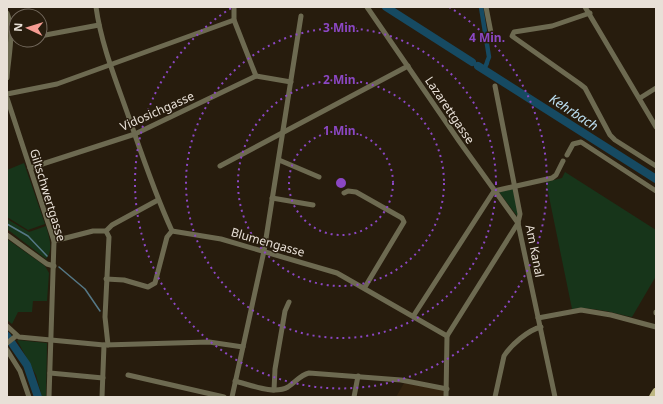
<svg xmlns="http://www.w3.org/2000/svg" width="663" height="404" font-family="'Noto Sans',sans-serif">
	<style>
		.built { fill: #33230e }
		.green { fill: #17351a }
		.lines { fill: none; stroke-linecap: round; stroke-linejoin: round }
		.stream { stroke: #557785; stroke-width: 1.5 }
		.canal { stroke: #164a62; stroke-width: 4.5 }
		.river { stroke: #164a62; stroke-width: 8 }
		.street { stroke: #6d6a51; stroke-width: 5 }
		.primary { stroke: #beb883; stroke-width: 8 }
		.ring { fill: none; stroke: #8b47c3; stroke-width: 2; stroke-dasharray: 2 4 }
		.labels { text-anchor: middle; dominant-baseline: central; stroke-width: 3; stroke-linejoin: round; paint-order: stroke }
		.street-label { font-size: 12px; fill: #e8e0d7; stroke: #271c0d }
		.water-label { font-size: 13px; font-style: italic; fill: #bde0f3; stroke: #271c0d }
		.centre { fill: #8b47c3; stroke: #271c0d; stroke-width: 2 }
		.ring-label { font-size: 12px; text-anchor: middle; font-weight: bold; fill: #8b47c3; stroke: #271c0d; stroke-width: 3; stroke-linejoin: round; paint-order: stroke }
	</style>
	<rect width="100%" height="100%" fill="#271c0d"/>
	<polygon class="built" points="404,383 444,390 444,397 396,397"/>
	<g class="green">
		<polygon points="24,163 45,224 28,230 7,217 7,170"/>
		<path d="M565,172L656,230V276L632,317C613,313 591,306 572,309L546,182L562,178Z"/>
		<polygon points="513,189 518,215 517,216 499,192"/>
		<path d="M7,219L29,232L46,226C49,237 54,249 46,259L7,229Z"/>
		<polygon points="7,239 45,266 49,273 47,301 33,301 32,312 18,312 12,324 7,320"/>
		<polygon points="17,340 47,343 46,397 42,397 36,375"/>
	</g>
	<g class="lines">
		<g class="stream">
			<polyline points="7,224 28,236 47,256"/>
			<polyline points="59,267 85,289 100,311"/>
		</g>
		<g class="canal">
			<polyline points="481,7 489,57 487,62"/>
			<polyline points="484,69 487,63"/>
		</g>
		<g class="river">
			<polyline points="386,7 472,62"/>
			<polyline points="478,66 656,179"/>
			<polyline points="7,336 27,365 38,397"/>
		</g>
		<g class="street">
			<path d="M96,7C101,43 115,78 127,112C141,152 154,192 172,231"/>
			<polyline points="234,7 234,20 256,76"/>
			<polyline points="367,7 459,141 518,223"/>
			<polyline points="486,7 492,38"/>
			<polyline points="585,7 656,127"/>
			<path d="M7,13C15,32 8,58 7,78"/>
			<polyline points="590,13 552,26 514,32 512,36 580,84 585,88 610,135 615,140 656,166"/>
			<polyline points="40,36 99,25"/>
			<polyline points="495,86 520,214 518,223 555,397"/>
			<polyline points="7,94 57,84 234,20"/>
			<polyline points="7,98 54,241 49,397"/>
			<polyline points="640,98 656,88"/>
			<polyline points="567,155 573,144 581,142 656,191"/>
			<polyline points="279,160 319,177"/>
			<polyline points="220,166 408,66"/>
			<polyline points="30,168 135,134 256,76 291,82"/>
			<polyline points="344,193 348,191 356,192 402,218 404,222 365,287"/>
			<polyline points="272,198 313,205"/>
			<polyline points="106,231 109,237 105,317 108,345"/>
			<polyline points="7,235 47,264 54,266"/>
			<polyline points="54,241 93,231 106,231 112,225 158,200"/>
			<polyline points="106,279 124,280 148,287 155,283 167,237 172,231 221,239 337,273 447,336"/>
			<polyline points="656,313 656,312"/>
			<polyline points="414,315 494,191 552,178 556,175 563,161"/>
			<polyline points="538,318 581,310 611,315 656,327"/>
			<polyline points="7,326 19,337 104,345 209,342 243,347"/>
			<polyline points="7,343 16,336"/>
			<polyline points="7,350 20,371 29,397"/>
			<polyline points="50,373 103,378"/>
			<polyline points="128,375 224,397"/>
			<path d="M235,381C251,385 274,395 288,387C296,382 300,375 309,373L401,380L447,389"/>
			<polyline points="274,390 275,369 285,311 289,302"/>
			<polyline points="102,397 104,345"/>
			<polyline points="232,397 264,251 301,16"/>
			<polyline points="354,397 358,376"/>
			<polyline points="446,397 447,336 518,223"/>
			<path d="M495,397L504,356C511,345 528,330 541,327"/>
		</g>
		<polyline class="primary" points="653,397 656,392"/>
	</g>
	<g class="ring">
		<circle cx="341" cy="183" r="52"/>
		<circle cx="341" cy="183" r="103"/>
		<circle cx="341" cy="183" r="155"/>
		<path d="M449 7A206 206 0 1 1 233 7"/>
	</g>
	<g class="labels">
		<g class="street-label">
			<text transform="translate(450 110) rotate(56)">Lazarettgasse</text>
			<text transform="translate(157 111) rotate(-24)">Vidosichgasse</text>
			<text transform="translate(48 195) rotate(73)">Giltschwertgasse</text>
			<text transform="translate(268 242) rotate(16)">Blumengasse</text>
			<text transform="translate(535 251) rotate(79)">Am Kanal</text>
		</g>
		<g class="water-label">
			<text transform="translate(574 112) rotate(33)">Kehrbach</text>
		</g>
	</g>
	<circle cx="341" cy="183" r="6" class="centre"/>
	<g class="ring-label">
		<text x="341" y="32">3 Min.</text>
		<text x="487" y="42">4 Min.</text>
		<text x="341" y="84">2 Min.</text>
		<text x="341" y="135">1 Min.</text>
	</g>
	<rect width="663" height="404" fill="none" stroke="#e8e0d7" stroke-width="16"/>
	<g transform="translate(28 28) rotate(274)"><circle r="19" fill="#271c0d" stroke="#746a5e"/>
	<path d="M0-3L7 15L0 10L-7 15Z" fill="#f59c93"/>
	<text y="-6" font-size="11" font-weight="bold" text-anchor="middle" fill="#e8e0d7">N</text>
	</g>
</svg>
